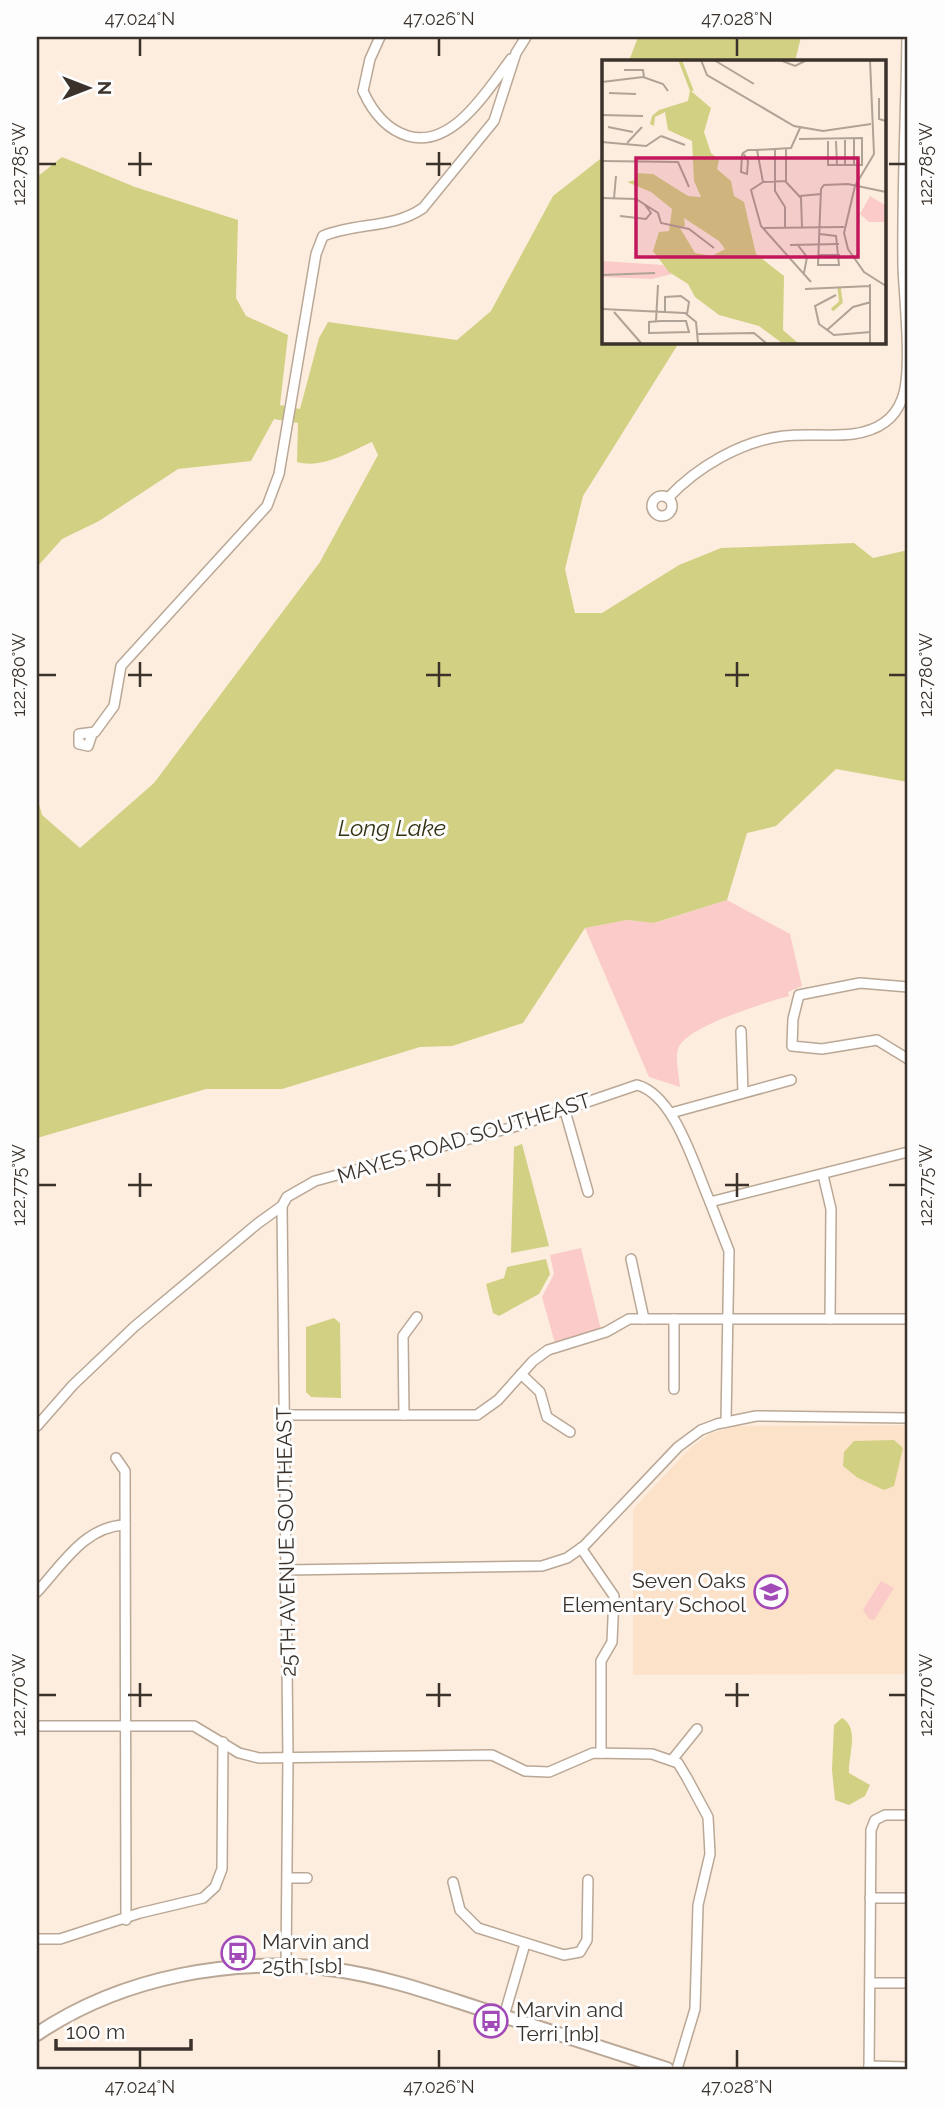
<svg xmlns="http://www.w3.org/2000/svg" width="945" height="2106" font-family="Raleway,sans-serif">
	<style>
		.built { fill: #fde2ca }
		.green { fill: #facbc8 }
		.water { fill: #d2d083 }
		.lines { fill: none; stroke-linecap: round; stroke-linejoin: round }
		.street-casing { stroke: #baa795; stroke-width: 12 }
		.secondary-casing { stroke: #baa795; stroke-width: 16 }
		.street { stroke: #fff; stroke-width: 9 }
		.secondary { stroke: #fff; stroke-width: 12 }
		.ticks { fill: none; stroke: #3a322b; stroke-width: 2.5 }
		.labels { text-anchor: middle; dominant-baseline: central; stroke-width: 6; stroke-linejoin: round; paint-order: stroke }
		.street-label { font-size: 21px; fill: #3a322b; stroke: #fdfdfd }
		.poi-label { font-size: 21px; fill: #3a322b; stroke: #fdfdfd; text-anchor: start }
		.water-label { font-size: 23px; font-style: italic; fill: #343211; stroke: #fdfdfd }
		.inset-river { fill: none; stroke: #d2d083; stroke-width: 3.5 }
		.inset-road { fill: none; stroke: #afa296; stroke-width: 2 }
		.view { fill: #c2185b; fill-opacity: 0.15; stroke: #c2185b; stroke-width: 3.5 }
		.inset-edge { fill: none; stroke: #3a322b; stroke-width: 3.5 }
		.neatline { fill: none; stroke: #3a322b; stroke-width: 2.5 }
		.ticks-label { font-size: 18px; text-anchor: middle; fill: #3a322b }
	</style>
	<rect width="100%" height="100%" fill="#fdedde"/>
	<polygon class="built" points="908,1425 908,1674 633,1675 633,1509 690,1448 709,1434 736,1426"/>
	<g class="green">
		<path d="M727,900L790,934L802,986L788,992L789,996C767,1002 684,1027 678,1049C675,1059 679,1076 680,1087L649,1077L585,928L627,920L655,923Z"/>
		<polygon points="581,1248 601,1330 555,1343 542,1297 554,1274 550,1255"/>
		<polygon points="881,1581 894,1588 874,1620 869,1619 863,1610"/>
	</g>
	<g class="water">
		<polygon points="638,37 801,37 795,61 629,61"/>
		<path d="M604,156V341H680L583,496L565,569L575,613H602L679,565L721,548L854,543L873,558L908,550V782L836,769L776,826L747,833L727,900L654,923L627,920L585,928L523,1023L452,1046L420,1047L282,1089H206L37,1138V797L42,815L80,848L154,783L320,562L378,455L372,442C349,452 323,469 297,462L298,423L274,419L251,461L178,469L99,521L62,539L37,567V177L62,157L135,187L238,220L236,298L246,316L288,335L280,405L300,409L319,338L328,322L457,340L491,311L553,196Z"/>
		<polygon points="522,1144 549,1246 511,1253 514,1147"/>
		<polygon points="546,1259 550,1274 539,1294 499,1316 493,1313 486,1284 504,1278 507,1267"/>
		<polygon points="334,1318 340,1323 341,1398 311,1397 306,1392 306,1327"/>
		<polygon points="894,1440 903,1448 894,1486 884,1490 858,1478 843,1466 844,1452 854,1441"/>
		<path d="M842,1718C860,1728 848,1756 849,1773L870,1785L865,1796L849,1805L835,1800L832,1770L834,1725Z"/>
	</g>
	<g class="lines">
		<defs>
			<g id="street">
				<path d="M380,37L370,59L363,91C372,111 385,129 408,136C453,149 488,89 511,59"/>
				<circle cx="662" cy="506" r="10"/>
				<path d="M668,498C697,467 741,441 784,436C806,433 830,437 853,434C875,431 894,421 902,399C913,372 904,298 903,266C902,190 906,113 907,37"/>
				<path d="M92,734L88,746L79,744V734L95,732L114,706L121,666L267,506L279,474L316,254L323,236C357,222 393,229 423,208L494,121L516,53L526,37"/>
				<polyline points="908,987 860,983 799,995 793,1019 792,1046 822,1049 877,1040 908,1059"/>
				<polyline points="741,1031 743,1093"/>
				<polyline points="565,1111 588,1192"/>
				<polyline points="671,1113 791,1080"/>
				<polyline points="823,1175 831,1209 830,1319"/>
				<polyline points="710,1202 729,1251 726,1422"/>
				<polyline points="282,1206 288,1758 286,1966"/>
				<polyline points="631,1259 644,1319"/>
				<polyline points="674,1319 674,1389"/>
				<polyline points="521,1374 540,1392 547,1417 570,1432"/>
				<polyline points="284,1415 477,1415 498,1400 533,1361 548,1350 606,1332 629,1319 908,1319"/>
				<polyline points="404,1415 403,1336 417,1317"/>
				<path d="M37,1426L73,1385L134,1327L257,1224L282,1206L287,1197L315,1181L517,1126L637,1085C675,1095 695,1168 710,1202L908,1152"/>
				<polyline points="116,1458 125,1471 126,1920"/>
				<polyline points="581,1548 614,1596 612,1642 601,1661 601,1753"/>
				<polyline points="286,1570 542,1566 567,1558 584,1546 678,1447 701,1430 717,1424 756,1416 908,1418"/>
				<path d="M37,1592C62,1565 85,1526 125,1525"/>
				<polyline points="37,1726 194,1726 239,1753 259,1758 492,1755 525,1771 549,1772 593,1753 652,1754 678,1763 687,1778 708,1817 710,1854 698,1905 695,2009 677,2069"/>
				<polyline points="672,1760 697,1729"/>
				<polyline points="288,1878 307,1878"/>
				<polyline points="453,1882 460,1910 478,1928 564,1955 580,1952 587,1940 588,1880"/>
				<polyline points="870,1898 908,1898"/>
				<polyline points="37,1939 60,1939 140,1913 203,1898 215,1887 222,1869 223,1742"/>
				<polyline points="871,1983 908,1983"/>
				<polyline points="504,2016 525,1944"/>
				<polyline points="869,2066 908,2067"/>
				<polyline points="869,2069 871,1830 875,1820 885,1815 908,1815"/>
			</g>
			<path id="secondary" d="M37,2034C123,1976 235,1956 337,1970C386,1977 434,1994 481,2009C543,2029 605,2049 667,2069"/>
		</defs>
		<use href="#street" class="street-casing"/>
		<use href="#secondary" class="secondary-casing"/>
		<use href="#street" class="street"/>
		<use href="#secondary" class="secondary"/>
	</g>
	<path class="ticks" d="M140,38V56M439,38V56M737,38V56M140,152V176M439,152V176M38,164H56M128,164H152M426,164H451M889,164H906M140,662V687M439,662V687M737,662V687M38,675H56M128,675H152M426,675H451M725,675H749M889,675H906M140,1173V1197M439,1173V1197M737,1173V1197M38,1185H56M128,1185H152M426,1185H451M725,1185H749M889,1185H906M140,1683V1707M439,1683V1707M737,1683V1707M38,1695H56M128,1695H152M426,1695H451M725,1695H749M889,1695H906M140,2050V2068M439,2050V2068M737,2050V2068"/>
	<defs>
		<symbol id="school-ring" viewBox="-11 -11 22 22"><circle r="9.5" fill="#fdfdfd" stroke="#a24bb8" stroke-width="1.5"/><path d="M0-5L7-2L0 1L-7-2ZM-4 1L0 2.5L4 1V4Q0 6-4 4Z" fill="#a24bb8"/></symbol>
		<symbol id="bus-ring" viewBox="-11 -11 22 22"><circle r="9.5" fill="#fdfdfd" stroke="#a24bb8" stroke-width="1.5"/><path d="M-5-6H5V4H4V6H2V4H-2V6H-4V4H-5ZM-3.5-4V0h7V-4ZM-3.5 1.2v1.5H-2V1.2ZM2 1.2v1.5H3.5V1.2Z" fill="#a24bb8"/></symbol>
	</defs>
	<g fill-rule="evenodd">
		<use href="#school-ring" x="752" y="1573" width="38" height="38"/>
		<use href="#bus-ring" x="219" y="1934" width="38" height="38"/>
		<use href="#bus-ring" x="472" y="2002" width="38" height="38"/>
	</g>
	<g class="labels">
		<g class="street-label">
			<text transform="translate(464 1138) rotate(-17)">MAYES ROAD SOUTHEAST</text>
			<text transform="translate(286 1542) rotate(-91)">25TH AVENUE SOUTHEAST</text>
		</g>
		<g class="poi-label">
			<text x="746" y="1580" text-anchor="end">Seven Oaks<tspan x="746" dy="24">Elementary School</tspan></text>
			<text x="262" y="1941">Marvin and<tspan x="262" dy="24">25th [sb]</tspan></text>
			<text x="516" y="2009">Marvin and<tspan x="516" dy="24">Terri [nb]</tspan></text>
		</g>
		<g class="water-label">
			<text x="392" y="827">Long Lake</text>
		</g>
	</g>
	<g transform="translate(602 60)">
		<rect width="284" height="284" fill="#fdedde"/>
		<path d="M268,136L283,145V162H267L258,154ZM0,201L61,205L70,214L50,219L0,217Z" fill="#facbc8"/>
		<path d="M88,30L109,48L102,72L109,93L117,100L115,109L129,121L132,136L142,142L154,194L182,216L181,270L196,283H180L157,266L117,255L93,237L86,224L67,212L51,191L57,172L67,171L70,149L49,132L25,122L33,120V113L51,114L86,136L99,137L92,121L90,81L66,70L63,52L53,57L52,66L48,64L50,56L57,50L86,41ZM82,158L117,181L123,189L110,196L93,193L78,168L83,166Z" fill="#d2d083" fill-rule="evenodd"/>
		<path class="inset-river" d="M78,0L90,31M230,250L239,242L237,228"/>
		<path class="inset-road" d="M99,0L105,15L192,66L221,71L269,64M112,0L152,24M178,0L193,6L205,0M268,0L272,94M22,10H41L42,17M0,22L41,17L61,24L66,31M7,33L34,34M277,38V59L284,61M0,55L41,56M6,67L31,72M198,68L189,88L155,90L161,122L149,130L159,166L209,222M59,76L83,85M197,79L260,78V105H226V81M243,80V105M234,81L235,105M0,82L44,86L59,76M25,83L40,67M173,89V131L183,147V167M184,89V122L199,138L200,167M141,93L146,101L145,114L139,112L140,95L141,93L146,90H155M272,94L253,126L242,173L246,189L262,212L284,226M0,101L76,102L87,127M252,106V79M161,122L184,121M198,136L219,134M0,138L34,139L56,153L59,163L87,169L112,188M12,138L14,116M18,156L44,159L49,153L43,145M162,168L242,167M218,174L234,176L237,205H216L219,129L222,125L246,124L284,132M195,184L205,197L202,213M188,185L237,184M216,195H238M0,215L53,213M203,229L268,226M234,235L213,246L217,264L232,275L269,272M0,249L83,253L94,262L96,283M12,252L39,283M63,252V237L79,236L87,242L85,254M54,261L56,225M59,261H84L87,272L47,273V262ZM225,270L251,247L269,242M96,274L152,273L164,283M268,283V224"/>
		<path class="view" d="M34,98H256V197H34Z"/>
		<rect width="284" height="284" class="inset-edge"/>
	</g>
	<rect width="945" height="2106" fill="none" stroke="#fdfdfd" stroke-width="77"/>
	<g transform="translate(88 88) rotate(90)" stroke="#fdfdfd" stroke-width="5" paint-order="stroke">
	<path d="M0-5L12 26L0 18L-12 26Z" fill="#3a322b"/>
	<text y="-10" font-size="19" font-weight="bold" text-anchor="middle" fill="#3a322b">N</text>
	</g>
	<path d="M56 2039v10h135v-10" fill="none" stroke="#3a322b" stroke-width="3.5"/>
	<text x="66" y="2039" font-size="21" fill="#3a322b" stroke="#fdfdfd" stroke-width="5" paint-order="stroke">100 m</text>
	<rect x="38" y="38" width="868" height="2030" class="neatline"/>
	<g class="ticks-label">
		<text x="140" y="25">47.024°N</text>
		<text x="439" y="25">47.026°N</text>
		<text x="737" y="25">47.028°N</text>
		<text transform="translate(926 164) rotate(-90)" y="6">122.785°W</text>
		<text transform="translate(19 164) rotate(-90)" y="6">122.785°W</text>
		<text transform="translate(19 675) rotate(-90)" y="6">122.780°W</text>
		<text transform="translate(926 675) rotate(-90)" y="6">122.780°W</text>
		<text transform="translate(19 1185) rotate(-90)" y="6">122.775°W</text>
		<text transform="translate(926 1185) rotate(-90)" y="6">122.775°W</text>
		<text transform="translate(19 1695) rotate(-90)" y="6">122.770°W</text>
		<text transform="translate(926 1695) rotate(-90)" y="6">122.770°W</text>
		<text x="140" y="2093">47.024°N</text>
		<text x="439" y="2093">47.026°N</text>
		<text x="737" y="2093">47.028°N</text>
	</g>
</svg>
